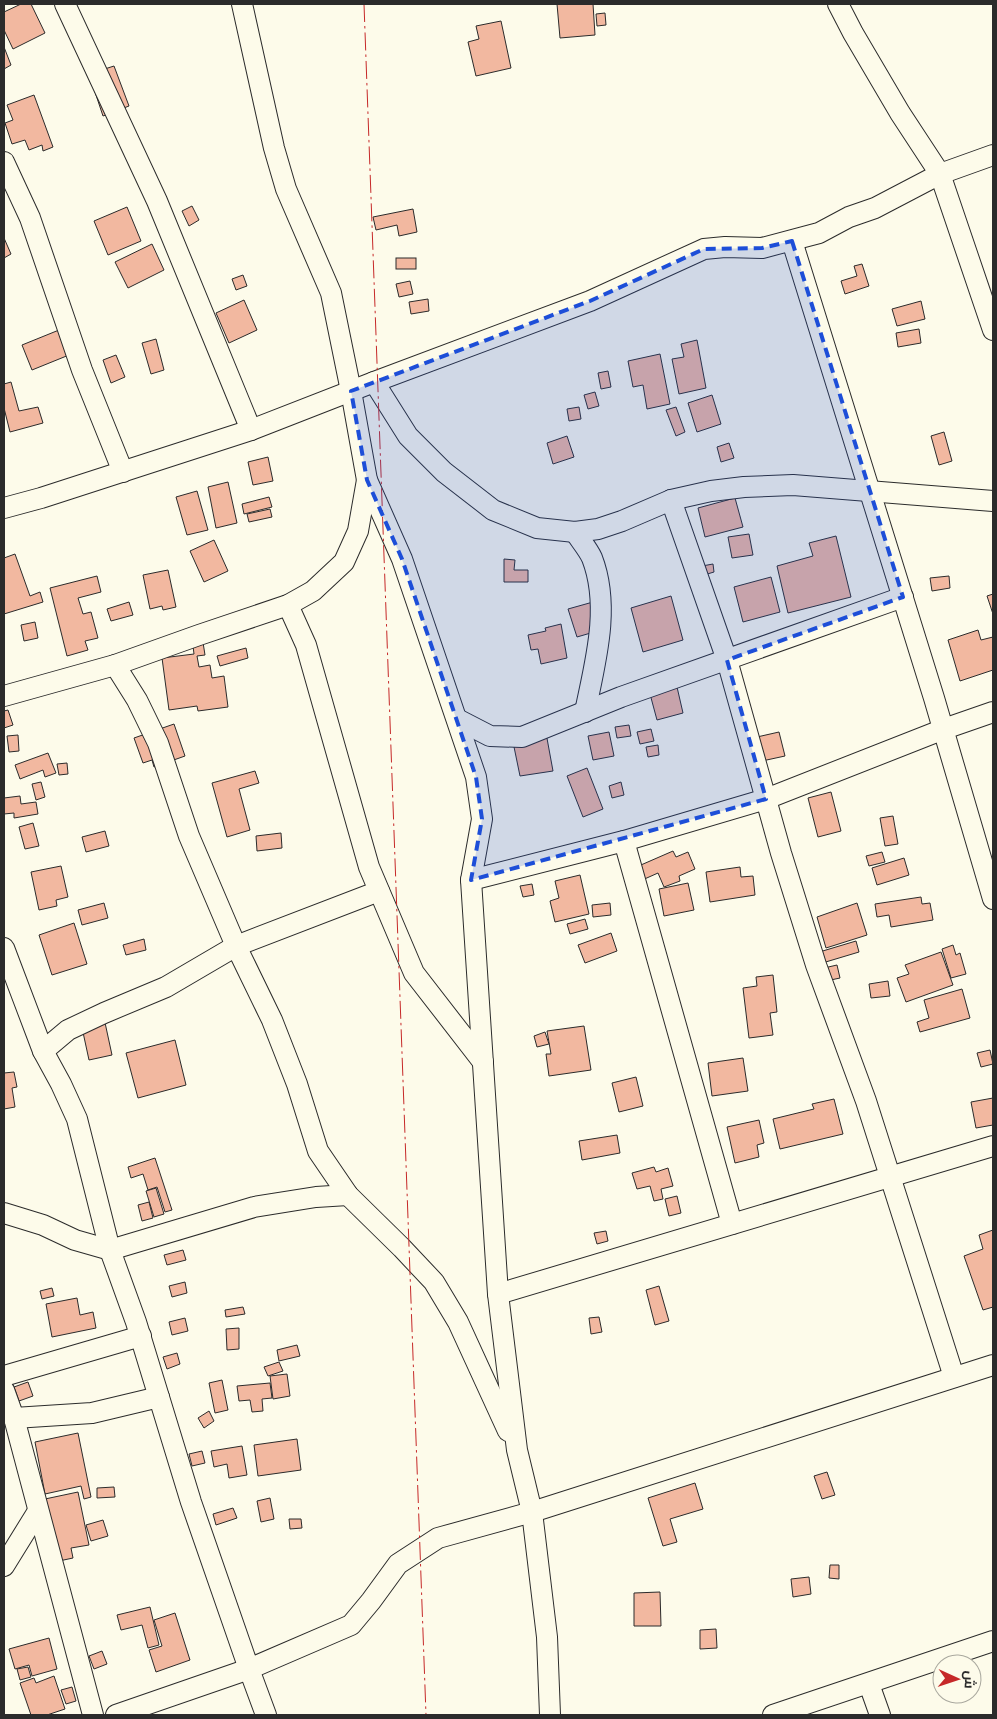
<svg xmlns="http://www.w3.org/2000/svg" width="997" height="1719" font-family="'Fira Sans',Cairo,sans-serif">
	<style>
		.building { fill: #f2b8a0; stroke: #2b2b2b }
		.lines { fill: none; stroke-linecap: round; stroke-linejoin: round }
		.minor-casing { stroke: #2b2b2b; stroke-width: 22 }
		.minor { stroke: #fdfbea; stroke-width: 20 }
		.power { stroke: #c62828; stroke-width: 1; stroke-dasharray: 18 4 2.5 4; stroke-linecap: butt }
		.marked { fill: #1d4ed8; fill-opacity: 0.2; stroke: #1d4ed8; stroke-width: 4; stroke-dasharray: 10 6; stroke-linejoin: round }
	</style>
	<rect width="100%" height="100%" fill="#fdfbea"/>
	<g class="building">
		<polygon points="21,4 31,4 45,33 13,49 4,30 4,12"/>
		<polygon points="557,4 593,4 595,35 560,38"/>
		<polygon points="605,13 606,25 597,26 596,14"/>
		<polygon points="501,21 511,68 476,76 468,42 479,39 476,26"/>
		<polygon points="4,47 11,65 4,69"/>
		<polygon points="114,66 129,106 103,116 89,74"/>
		<polygon points="34,95 53,147 43,151 42,145 29,150 25,140 12,144 5,123 13,120 7,105"/>
		<polygon points="192,206 199,220 189,226 182,211"/>
		<polygon points="127,207 141,241 108,255 94,221"/>
		<polygon points="413,209 417,232 399,236 397,225 376,230 373,217"/>
		<polygon points="4,238 11,254 4,258"/>
		<polygon points="152,244 164,270 128,288 115,262"/>
		<rect x="396" y="258" width="20" height="11"/>
		<polygon points="862,264 869,286 845,294 841,281 857,276 854,266"/>
		<polygon points="243,275 247,286 236,290 232,279"/>
		<polygon points="410,281 413,294 399,297 396,284"/>
		<polygon points="428,299 429,311 411,314 409,302"/>
		<polygon points="244,300 257,330 229,343 216,313"/>
		<polygon points="921,301 925,319 897,326 892,309"/>
		<polygon points="919,329 921,343 898,347 896,333"/>
		<polygon points="59,330 69,355 32,370 22,345"/>
		<polygon points="156,339 164,370 151,374 142,343"/>
		<polygon points="697,340 706,388 679,394 672,359 684,357 681,344"/>
		<polygon points="660,354 670,404 647,409 643,385 633,387 628,361"/>
		<polygon points="116,355 125,377 111,383 103,360"/>
		<polygon points="608,371 611,387 601,389 598,373"/>
		<polygon points="11,382 19,411 38,407 43,423 10,432 4,408 4,384"/>
		<polygon points="595,392 599,406 588,409 584,395"/>
		<polygon points="712,395 721,424 697,432 688,403"/>
		<polygon points="579,407 581,419 569,421 567,409"/>
		<polygon points="676,407 685,432 676,436 666,410"/>
		<polygon points="944,432 952,461 939,465 931,436"/>
		<polygon points="567,436 574,457 553,464 547,443"/>
		<polygon points="729,443 734,458 721,462 717,447"/>
		<polygon points="268,457 273,481 253,485 248,462"/>
		<polygon points="228,482 237,523 216,528 208,487"/>
		<polygon points="197,491 208,530 187,535 176,497"/>
		<polygon points="269,497 272,507 244,514 242,504"/>
		<polygon points="735,498 743,527 705,537 698,508"/>
		<polygon points="270,509 272,517 249,522 247,514"/>
		<polygon points="749,534 753,555 732,558 728,537"/>
		<polygon points="836,536 851,597 788,613 777,566 813,556 809,543"/>
		<polygon points="214,540 228,571 204,582 190,551"/>
		<polygon points="15,554 30,596 40,592 43,602 4,614 4,558"/>
		<polygon points="504,559 515,560 514,570 528,570 528,582 504,582"/>
		<polygon points="713,564 714,572 704,575 702,566"/>
		<polygon points="168,570 176,607 163,610 162,606 150,609 143,575"/>
		<polygon points="97,576 101,592 78,598 83,614 91,612 98,638 85,641 88,650 67,656 50,588"/>
		<polygon points="949,576 950,588 932,591 930,578"/>
		<polygon points="771,577 780,612 743,622 734,587"/>
		<polygon points="993,594 993,614 987,596"/>
		<polygon points="671,596 683,640 643,652 631,608"/>
		<polygon points="129,602 133,615 111,621 107,609"/>
		<polygon points="593,602 601,630 577,637 568,609"/>
		<polygon points="35,622 38,638 24,641 21,625"/>
		<polygon points="561,624 567,658 541,664 538,649 531,650 528,635 546,631 545,628"/>
		<polygon points="978,630 981,640 993,637 993,670 960,681 948,640"/>
		<polygon points="202,636 205,655 197,656 199,667 210,665 212,678 224,676 228,707 198,711 197,706 169,710 162,658 194,654 192,638"/>
		<polygon points="246,648 248,658 220,666 217,656"/>
		<polygon points="677,687 683,713 657,720 650,694"/>
		<polygon points="8,710 13,725 4,728 4,711"/>
		<polygon points="544,722 553,771 520,776 513,742 521,740 519,727"/>
		<polygon points="174,724 185,756 154,767 152,760 143,763 134,738"/>
		<polygon points="629,725 631,736 617,738 615,727"/>
		<polygon points="651,729 654,741 640,744 637,732"/>
		<polygon points="609,732 614,756 593,760 588,736"/>
		<polygon points="779,732 785,756 762,761 757,737"/>
		<polygon points="18,735 19,751 9,752 7,736"/>
		<polygon points="658,745 659,755 648,757 646,747"/>
		<polygon points="48,753 56,773 45,777 43,770 20,779 15,765"/>
		<polygon points="67,763 68,774 59,775 57,764"/>
		<polygon points="587,768 603,809 583,817 567,776"/>
		<polygon points="255,771 259,783 239,789 250,830 227,837 212,783"/>
		<polygon points="41,782 45,797 36,800 32,784"/>
		<polygon points="621,782 624,795 612,798 609,786"/>
		<polygon points="831,792 841,831 818,837 808,798"/>
		<polygon points="20,796 21,804 36,802 38,814 14,818 14,813 4,814 4,798"/>
		<polygon points="893,816 898,844 885,846 880,818"/>
		<polygon points="33,823 39,846 25,849 19,827"/>
		<polygon points="105,831 109,846 86,852 82,837"/>
		<polygon points="281,833 282,848 257,851 256,836"/>
		<polygon points="673,851 676,857 688,852 695,869 679,876 680,881 664,887 658,873 640,881 634,868"/>
		<polygon points="882,852 885,862 869,866 866,856"/>
		<polygon points="904,858 909,875 877,885 872,868"/>
		<polygon points="61,866 68,897 56,900 57,906 39,910 31,872"/>
		<polygon points="740,867 741,877 753,876 755,895 710,902 706,872"/>
		<polygon points="580,875 589,914 555,922 550,901 559,898 555,881"/>
		<polygon points="688,883 694,910 664,916 659,889"/>
		<polygon points="532,884 534,895 523,897 520,886"/>
		<polygon points="921,897 922,904 930,903 933,920 891,927 889,915 877,917 875,904"/>
		<polygon points="104,903 108,918 82,925 78,910"/>
		<polygon points="610,903 611,915 593,917 592,905"/>
		<polygon points="857,903 867,935 826,948 817,917"/>
		<polygon points="585,919 588,929 570,934 567,924"/>
		<polygon points="74,923 87,964 52,975 39,935"/>
		<polygon points="611,933 617,951 585,963 578,945"/>
		<polygon points="144,939 146,950 126,955 123,945"/>
		<polygon points="856,941 859,952 819,964 816,953"/>
		<polygon points="953,945 956,955 960,953 966,974 951,978 942,949"/>
		<polygon points="941,952 953,985 906,1002 897,978 909,974 905,965"/>
		<polygon points="837,965 840,978 826,981 824,968"/>
		<polygon points="773,975 777,1012 770,1013 773,1035 749,1038 743,988 757,986 756,977"/>
		<polygon points="888,981 890,996 871,998 869,984"/>
		<polygon points="962,989 970,1018 920,1032 917,1022 929,1018 924,1000"/>
		<polygon points="104,1018 112,1055 89,1060 81,1023"/>
		<polygon points="584,1026 591,1070 549,1076 546,1054 551,1054 547,1031"/>
		<polygon points="545,1032 549,1044 537,1047 534,1036"/>
		<polygon points="175,1040 186,1085 138,1098 126,1053"/>
		<polygon points="990,1050 993,1064 981,1067 977,1053"/>
		<polygon points="743,1058 748,1091 712,1096 708,1063"/>
		<polygon points="14,1072 17,1087 12,1088 15,1107 4,1109 4,1073"/>
		<polygon points="636,1077 643,1106 619,1112 612,1083"/>
		<polygon points="993,1098 993,1125 976,1128 971,1102"/>
		<polygon points="834,1099 843,1134 780,1149 773,1119 814,1109 812,1104"/>
		<polygon points="759,1120 764,1143 757,1145 759,1157 735,1163 727,1127"/>
		<polygon points="617,1135 620,1153 582,1160 579,1141"/>
		<polygon points="155,1158 172,1210 165,1212 157,1187 148,1190 143,1174 131,1178 128,1167"/>
		<polygon points="654,1167 656,1172 668,1168 673,1186 661,1189 663,1199 654,1201 650,1186 637,1189 632,1173"/>
		<polygon points="156,1188 164,1214 154,1217 146,1191"/>
		<polygon points="677,1196 681,1213 669,1216 665,1199"/>
		<polygon points="149,1202 153,1218 142,1221 138,1205"/>
		<polygon points="993,1230 993,1307 983,1310 964,1256 983,1249 979,1235"/>
		<polygon points="606,1231 608,1241 597,1244 594,1233"/>
		<polygon points="183,1250 186,1260 167,1265 164,1255"/>
		<polygon points="185,1282 187,1293 172,1297 169,1286"/>
		<polygon points="659,1286 669,1321 655,1325 646,1290"/>
		<polygon points="52,1288 54,1296 42,1299 40,1291"/>
		<polygon points="77,1298 80,1315 93,1312 96,1328 52,1337 46,1304"/>
		<polygon points="243,1307 245,1314 226,1317 225,1310"/>
		<polygon points="599,1317 602,1332 591,1334 589,1318"/>
		<polygon points="185,1318 188,1331 172,1335 169,1322"/>
		<polygon points="239,1328 239,1349 227,1350 226,1329"/>
		<polygon points="297,1345 300,1356 279,1361 277,1350"/>
		<polygon points="177,1353 180,1364 167,1369 163,1357"/>
		<polygon points="279,1362 283,1371 268,1376 264,1367"/>
		<polygon points="287,1374 290,1396 273,1399 270,1376"/>
		<polygon points="222,1380 228,1410 215,1413 209,1383"/>
		<polygon points="28,1382 33,1396 19,1401 14,1387"/>
		<polygon points="270,1383 272,1398 262,1399 263,1411 252,1412 250,1400 239,1401 237,1386"/>
		<polygon points="209,1411 214,1421 204,1428 198,1418"/>
		<polygon points="78,1433 91,1497 84,1499 81,1486 45,1494 35,1442"/>
		<polygon points="297,1439 301,1470 258,1476 254,1445"/>
		<polygon points="242,1446 247,1475 229,1478 227,1464 214,1467 211,1451"/>
		<polygon points="202,1451 205,1463 192,1466 189,1454"/>
		<polygon points="827,1472 835,1495 822,1499 814,1476"/>
		<polygon points="695,1483 703,1509 670,1519 677,1542 663,1546 648,1498"/>
		<polygon points="114,1487 115,1497 97,1498 97,1488"/>
		<polygon points="78,1492 89,1545 71,1548 73,1558 59,1561 45,1499"/>
		<polygon points="270,1498 274,1519 261,1522 257,1501"/>
		<polygon points="233,1508 237,1518 216,1525 213,1514"/>
		<polygon points="289,1519 301,1519 302,1528 290,1529"/>
		<polygon points="103,1520 108,1536 91,1541 86,1525"/>
		<polygon points="830,1565 839,1565 839,1579 829,1578"/>
		<polygon points="809,1577 811,1594 793,1597 791,1579"/>
		<polygon points="660,1592 661,1626 634,1626 634,1593"/>
		<polygon points="150,1607 159,1645 148,1648 142,1625 121,1630 117,1615"/>
		<polygon points="175,1613 190,1660 156,1672 149,1650 162,1646 154,1620"/>
		<polygon points="716,1629 717,1648 700,1649 700,1630"/>
		<polygon points="49,1638 57,1669 32,1676 29,1665 15,1669 9,1649"/>
		<polygon points="102,1651 107,1664 94,1669 89,1656"/>
		<polygon points="28,1667 31,1677 20,1680 17,1669"/>
		<polygon points="54,1676 65,1709 47,1715 31,1715 20,1683 34,1678 36,1683"/>
		<polygon points="72,1687 76,1701 66,1704 61,1690"/>
	</g>
	<g class="lines">
		<defs>
			<g id="minor">
				<polyline points="65,4 157,201 251,430"/>
				<polyline points="242,4 274,148 286,189 331,293 351,391 367,480 402,559 476,777 482,819 471,880 498,1294 517,1450 532,1512 547,1637 550,1715"/>
				<polyline points="838,4 853,33 900,113 940,174 993,330"/>
				<polyline points="4,162 30,218 82,370 123,472"/>
				<polyline points="792,241 934,698 993,899"/>
				<polyline points="374,382 408,436 444,472 493,510 537,528 575,532 598,529 622,521 671,500 711,491 744,487 793,485 993,501"/>
				<polyline points="671,500 727,660 781,853 816,965 866,1101 954,1377"/>
				<polyline points="4,508 41,498 251,430 374,382 590,301 704,249 725,247 762,248 819,233 849,217 875,208 940,174 993,155"/>
				<path d="M575,532C580,540 588,549 592,558C611,607 595,663 585,712"/>
				<polyline points="288,605 306,645 369,867 414,973 483,1062"/>
				<polyline points="115,665 137,700 158,743 189,836 236,946 272,1020 297,1084 318,1151 348,1195 402,1248 434,1282 458,1322 508,1431"/>
				<polyline points="4,696 115,665 199,635 288,605 313,591 344,562 358,531 367,480"/>
				<polyline points="457,719 490,736 522,737 621,697 903,597"/>
				<polyline points="624,841 732,1224"/>
				<polyline points="471,880 624,841 766,799 944,729 993,712"/>
				<polyline points="4,948 43,1051 61,1084 77,1119 110,1250 136,1322 191,1502 249,1669 266,1715"/>
				<polyline points="43,1051 68,1030 104,1013 166,987 236,946 379,891"/>
				<polyline points="4,1213 43,1225 75,1240 110,1250 254,1207 316,1197 348,1195"/>
				<polyline points="498,1294 993,1146"/>
				<polyline points="4,1376 141,1336"/>
				<polyline points="4,1390 14,1418 93,1715"/>
				<polyline points="14,1418 92,1413 159,1397"/>
				<polyline points="4,1566 38,1511"/>
				<polyline points="869,1684 880,1715"/>
				<polyline points="116,1715 249,1669 351,1625 371,1601 398,1564 438,1538 532,1512 993,1365"/>
				<polyline points="773,1715 993,1641"/>
			</g>
		</defs>
		<use href="#minor" class="minor-casing"/>
		<use href="#minor" class="minor"/>
		<polyline class="power" points="364,4 426,1715"/>
	</g>
	<path class="marked" d="M792,241L903,597L727,660L766,799L471,880L482,819L476,777L402,559L367,480L351,391L590,301L704,249L762,248Z"/>
	<rect width="997" height="1719" fill="none" stroke="#2b2b2b" stroke-width="10"/>
	<g transform="translate(957 1679) rotate(93)"><circle r="24" fill="#fdfbea" stroke="#a9a89e"/>
	<path d="M0-4L9 19L0 12L-9 19Z" fill="#c62828"/>
	<text y="-8" font-size="14" font-weight="bold" text-anchor="middle" fill="#2b2b2b">ش</text>
	</g>
</svg>
